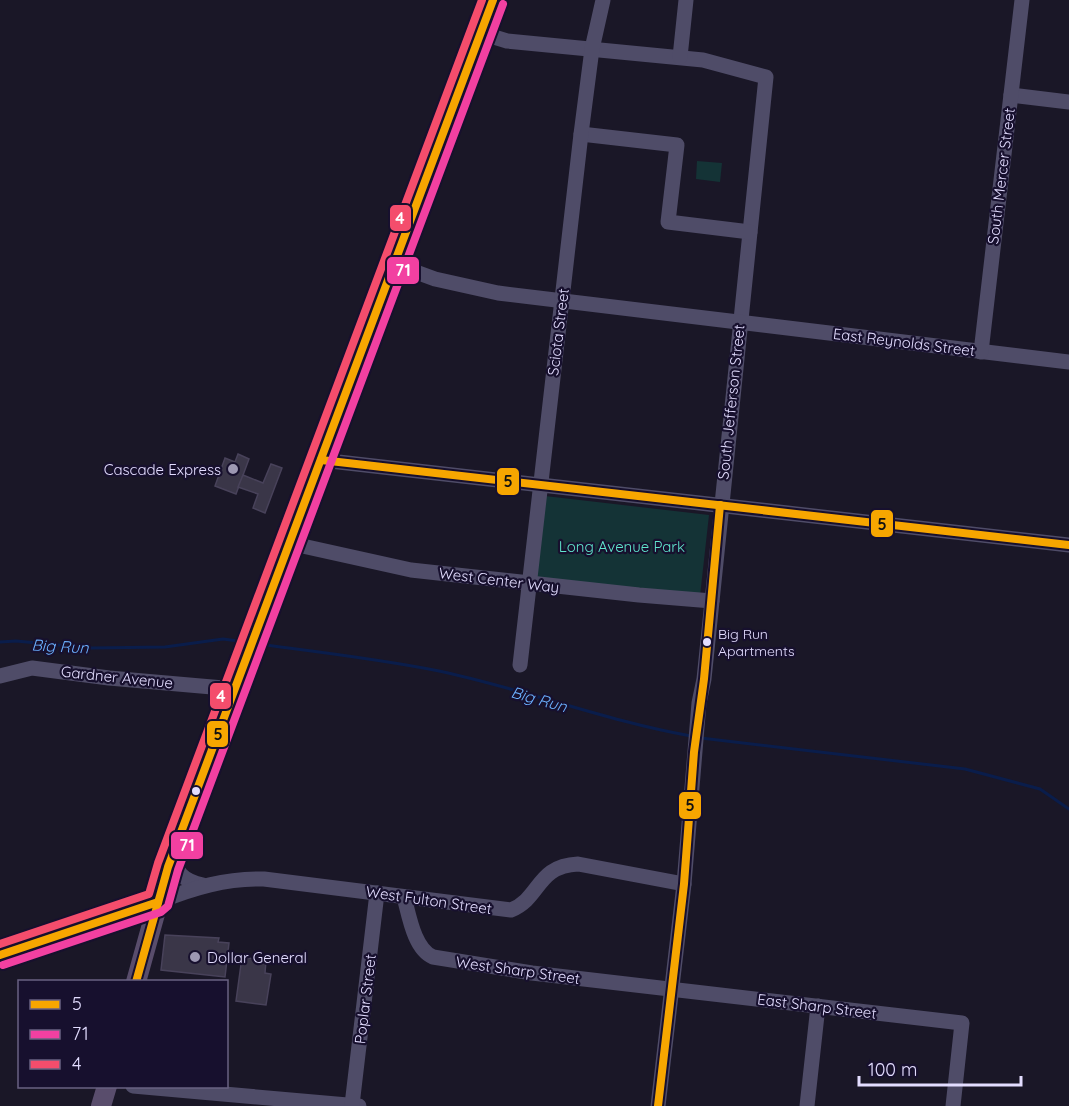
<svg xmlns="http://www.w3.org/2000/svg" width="1069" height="1106" font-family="Quicksand,sans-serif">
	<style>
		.green { fill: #143336 }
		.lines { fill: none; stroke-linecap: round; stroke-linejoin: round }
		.stream { stroke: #0a1d4b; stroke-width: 3 }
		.building { fill: #3a3648; stroke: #48425a; stroke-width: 1.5 }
		.minor { stroke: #4f4c68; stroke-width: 15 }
		.major { stroke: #594d6c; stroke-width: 20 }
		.bus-1-casing { stroke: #17102e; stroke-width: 12 }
		.bus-2-casing { stroke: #17102e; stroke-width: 12 }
		.bus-3-casing { stroke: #17102e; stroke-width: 12 }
		.bus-1 { stroke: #f7a600; stroke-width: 8 }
		.bus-2 { stroke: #f240a1; stroke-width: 8 }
		.bus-3 { stroke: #f44d6c; stroke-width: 8 }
		.poi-dot { fill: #9d98b3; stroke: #17102e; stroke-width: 2 }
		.bus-dot { fill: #e3ddff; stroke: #17102e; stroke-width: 2 }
		.labels { text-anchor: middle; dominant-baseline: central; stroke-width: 4.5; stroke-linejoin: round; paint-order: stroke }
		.bus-label { font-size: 14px; fill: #e3ddff; stroke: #17102e; text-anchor: start }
		.street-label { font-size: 15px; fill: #e3ddff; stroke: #17102e }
		.poi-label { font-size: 15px; fill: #e3ddff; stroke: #17102e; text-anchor: end }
		.park-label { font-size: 15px; fill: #61e7ce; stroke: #17102e }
		.water-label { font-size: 16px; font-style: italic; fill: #6bb1ff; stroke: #17102e }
		.line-badge { stroke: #17102e; stroke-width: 2 }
		.badge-label { font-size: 16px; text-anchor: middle; font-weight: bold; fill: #fff }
		.pale-badge-label { font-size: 16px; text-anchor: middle; font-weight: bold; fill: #111 }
	</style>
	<rect width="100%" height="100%" fill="#1a1727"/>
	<g class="green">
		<polygon points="697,161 722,163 720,182 696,179"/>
		<polygon points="545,496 709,515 700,596 536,577"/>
	</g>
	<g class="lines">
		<g class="stream">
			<polyline points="0,642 16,641 91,648 165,647 223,639 246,642"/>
			<path d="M258,644C318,652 379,659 439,671C524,689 606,721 691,736"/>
			<polyline points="701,738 965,769 1040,789 1069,809"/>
		</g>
	</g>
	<g class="building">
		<polygon points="238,454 249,459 236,494 215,486 225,458 235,462"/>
		<polygon points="271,464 282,468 265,513 253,508 258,494 238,487 243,475 263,483"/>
		<polygon points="165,935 219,938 218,942 229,943 225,977 161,970"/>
		<polygon points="242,957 266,961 265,973 271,974 266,1005 236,1001"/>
	</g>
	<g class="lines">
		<g class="minor">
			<polyline points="481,33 507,41 703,60 766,77 704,679 699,703 684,884 658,1106"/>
			<polyline points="680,57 686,0"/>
			<polyline points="1011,95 1069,102"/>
			<polyline points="581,134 677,145 668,222 750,232"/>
			<polyline points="394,264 435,279 498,293 1069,362"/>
			<polyline points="981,352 1022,0"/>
			<polyline points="321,460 1069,545"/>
			<polyline points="289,543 411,570 639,595 712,601"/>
			<polyline points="520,665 581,134 592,49 603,0"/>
			<polyline points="0,676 32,668 109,678 235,689"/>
			<path d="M173,852C175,873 183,881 203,885"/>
			<path d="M404,897C409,915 414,949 433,957L532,973L962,1023L953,1106"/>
			<path d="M158,902C193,888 226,878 264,879L511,910C541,898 536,866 578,864L684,884"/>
			<polyline points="133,1086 359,1106"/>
			<polyline points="352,1105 377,893"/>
			<polyline points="807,1106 818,1006"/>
		</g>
		<g class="major">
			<polyline points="0,955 158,902"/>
			<polyline points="136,982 168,867 493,0"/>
			<polyline points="101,1106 107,1086"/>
		</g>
		<defs>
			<g id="bus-1">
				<polyline points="321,460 1069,545"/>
				<polyline points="0,955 158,902"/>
				<polyline points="136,982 168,867 493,0"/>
				<polyline points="658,1106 684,884 694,752 704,679 720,505"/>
			</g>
			<polyline id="bus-2" points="3,965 161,912 168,906 178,870 503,4"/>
			<polyline id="bus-3" points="0,944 149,894 158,863 482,0"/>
		</defs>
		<use href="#bus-1" class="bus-1-casing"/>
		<use href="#bus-2" class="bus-2-casing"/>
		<use href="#bus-3" class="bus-3-casing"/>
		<use href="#bus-1" class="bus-1"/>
		<use href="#bus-2" class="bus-2"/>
		<use href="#bus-3" class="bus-3"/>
	</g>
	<g class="poi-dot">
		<circle cx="233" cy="469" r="6"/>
		<circle cx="195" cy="957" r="6"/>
	</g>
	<g class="bus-dot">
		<circle cx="707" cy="642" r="5"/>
		<circle cx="196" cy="791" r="5"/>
	</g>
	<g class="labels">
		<g class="bus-label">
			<text x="718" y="634">Big Run<tspan x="718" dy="17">Apartments</tspan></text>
		</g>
		<g class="street-label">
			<text transform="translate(1001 176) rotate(-83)">South Mercer Street</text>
			<text transform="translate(558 332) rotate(-83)">Sciota Street</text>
			<text transform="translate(904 342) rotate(7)">East Reynolds Street</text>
			<text transform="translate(731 402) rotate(-84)">South Jefferson Street</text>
			<text transform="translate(499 580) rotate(7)">West Center Way</text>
			<text transform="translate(117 677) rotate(6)">Gardner Avenue</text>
			<text transform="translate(429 900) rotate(8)">West Fulton Street</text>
			<text transform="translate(518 970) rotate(8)">West Sharp Street</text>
			<text transform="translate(365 999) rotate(-83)">Poplar Street</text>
			<text transform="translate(817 1006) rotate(7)">East Sharp Street</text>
		</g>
		<g class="poi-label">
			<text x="221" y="469">Cascade Express</text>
			<text x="207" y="957" text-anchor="start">Dollar General</text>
		</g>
		<g class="park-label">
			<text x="622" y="546">Long Avenue Park</text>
		</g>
		<g class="water-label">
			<text transform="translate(60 646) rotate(3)">Big Run</text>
			<text transform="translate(539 699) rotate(16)">Big Run</text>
		</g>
	</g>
	<g class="line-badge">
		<rect x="389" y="204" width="23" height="28" rx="6" fill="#f44d6c"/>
		<rect x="386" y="256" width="34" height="29" rx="6" fill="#f240a1"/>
		<rect x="496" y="467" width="24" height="29" rx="6" fill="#f7a600"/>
		<rect x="870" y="509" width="24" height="29" rx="6" fill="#f7a600"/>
		<rect x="209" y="682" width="23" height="28" rx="6" fill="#f44d6c"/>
		<rect x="206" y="720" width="23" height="28" rx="6" fill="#f7a600"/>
		<rect x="678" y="791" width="24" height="29" rx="6" fill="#f7a600"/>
		<rect x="170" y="831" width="34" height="29" rx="6" fill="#f240a1"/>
	</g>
	<g class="badge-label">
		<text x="400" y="224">4</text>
		<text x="403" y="276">71</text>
		<text x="221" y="702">4</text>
		<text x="187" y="851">71</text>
	</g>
	<g class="pale-badge-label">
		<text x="508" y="487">5</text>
		<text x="882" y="530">5</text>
		<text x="218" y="740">5</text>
		<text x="690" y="811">5</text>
	</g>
	<rect x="18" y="980" width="210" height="108" fill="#17102e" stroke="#696282" stroke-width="1.5"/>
	<rect x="30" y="1000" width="30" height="9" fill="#f7a600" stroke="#696282" stroke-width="1.5"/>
	<text x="72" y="1010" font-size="18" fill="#e3ddff">5</text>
	<rect x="30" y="1030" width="30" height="9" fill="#f240a1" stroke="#696282" stroke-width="1.5"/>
	<text x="72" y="1040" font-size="18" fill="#e3ddff">71</text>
	<rect x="30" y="1060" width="30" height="9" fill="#f44d6c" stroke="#696282" stroke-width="1.5"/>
	<text x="72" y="1070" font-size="18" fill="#e3ddff">4</text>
	<path d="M859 1076v9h162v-9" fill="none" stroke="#e3ddff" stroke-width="3"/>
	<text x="868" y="1076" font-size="18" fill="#e3ddff" stroke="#17102e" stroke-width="4.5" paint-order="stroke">100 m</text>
</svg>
